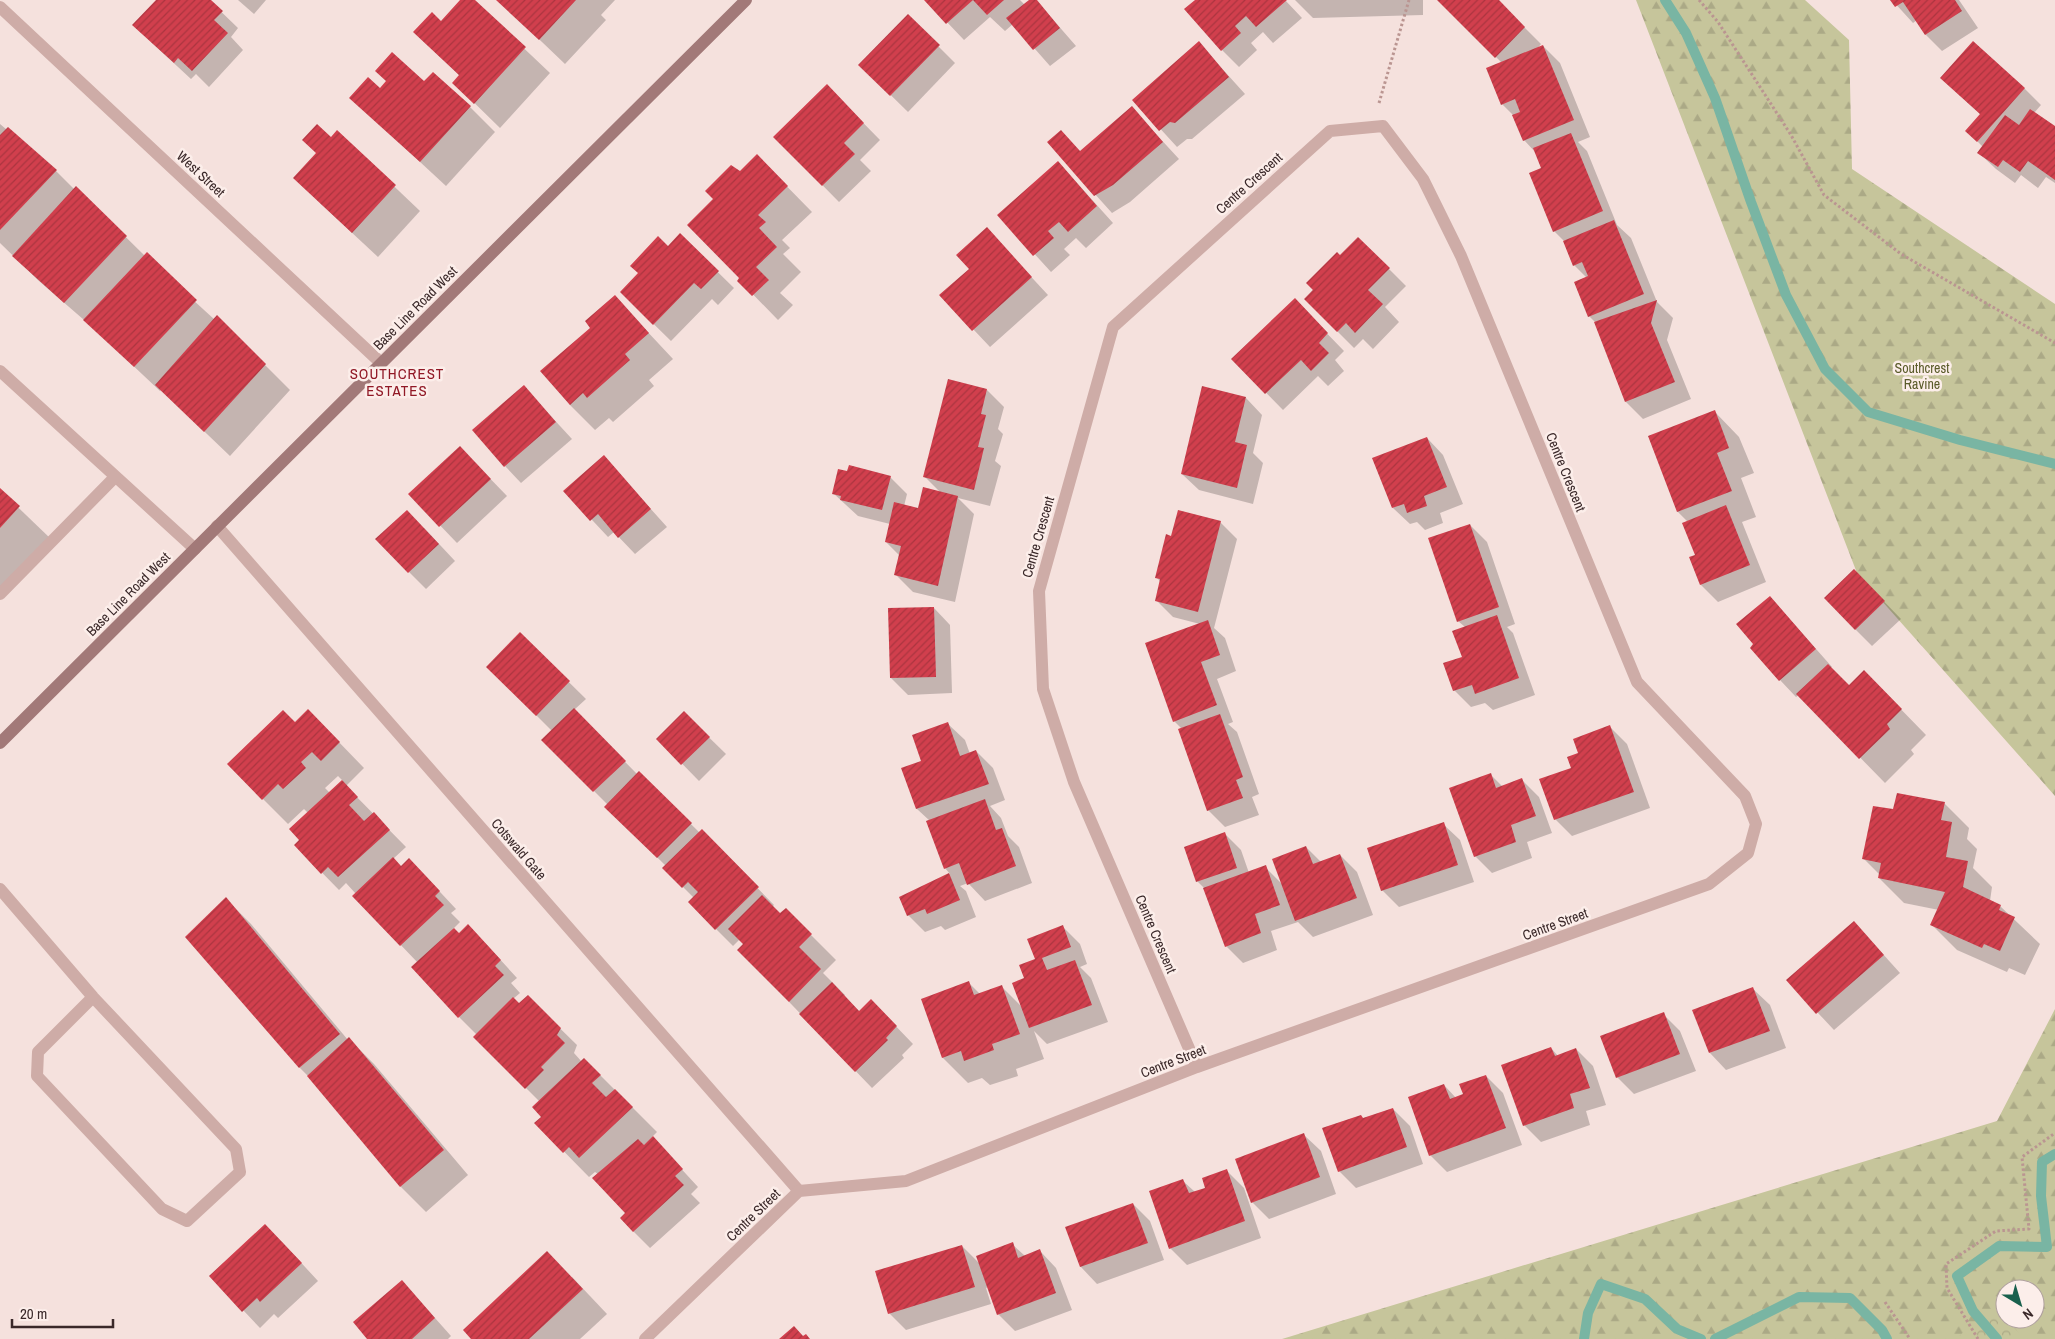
<svg xmlns="http://www.w3.org/2000/svg" width="2055" height="1339" font-family="'Archivo Narrow',sans-serif">
	<style>
		.forest { fill: url(#forest-firs); fill-rule: evenodd }
		.park { fill: url(#park-crowns) }
		.shadow { fill: #0003; fill-rule: evenodd }
		.lines { fill: none; stroke-linecap: round; stroke-linejoin: round }
		.stream { stroke: #79b5a3; stroke-width: 10 }
		.building { fill: url(#building-hatch) }
		.path { stroke: #ba9591; stroke-width: 3; stroke-dasharray: 2.5 2.5; stroke-linecap: butt }
		.lane { stroke: #ceaca7; stroke-width: 12 }
		.street { stroke: #ceaca7; stroke-width: 12 }
		.secondary { stroke: #a27978; stroke-width: 12 }
		.labels { text-anchor: middle; dominant-baseline: central; stroke-width: 5; stroke-linejoin: round; paint-order: stroke }
		.street-label { font-size: 14px; fill: #3a2829; stroke: #fceeea }
		.park-label { font-size: 14px; fill: #5a5b2a; stroke: #fceeea }
		.neighbourhood-label { font-size: 15px; letter-spacing: 1px; fill: #911926; stroke: #fceeea }
	</style>
	<defs>
		<pattern id="forest-firs" width="22" height="20" patternUnits="userSpaceOnUse" patternTransform="scale(1.25)"><rect width="22" height="20" fill="#c6c59b"/><path d="M5 1l3.5 6h-7zM16 11l3.5 6h-7z" fill="#aba986"/></pattern>
		<pattern id="park-crowns" width="20" height="18" patternUnits="userSpaceOnUse" patternTransform="scale(1.25)"><rect width="20" height="18" fill="#c6c59b"/><path d="M2 6a3 3 0 1 1 6 0M12 15a3 3 0 1 1 6 0" fill="none" stroke="#aba986"/></pattern>
		<pattern id="building-hatch" width="6" height="6" patternUnits="userSpaceOnUse" patternTransform="scale(1.25)"><rect width="6" height="6" fill="#d13f4d"/><path d="M-1 1l2-2M0 6l6-6M5 7l2-2" fill="none" stroke="#ab3540"/></pattern>
	</defs>
	<rect width="100%" height="100%" fill="#f5e1dd"/>
	<g class="forest">
		<polygon points="1636,0 1805,0 1849,40 1852,169 2055,304 2055,796 1857,573"/>
		<path d="M2055,1009V1339H1282L1997,1121ZM2005,1289H2035V1319H2005Z"/>
	</g>
	<polygon class="park" points="1996,1307 2024,1339 1955,1339"/>
	<g class="shadow">
		<polygon points="157,0 209,0 238,28 231,37 243,50 209,87 196,74 191,79 151,42"/>
		<polygon points="238,0 266,0 254,14"/>
		<polygon points="462,0 473,0 550,73 500,128 454,83 460,76 414,32 441,22"/>
		<polygon points="498,0 615,0 601,15 606,20 565,64"/>
		<polygon points="926,0 1020,0 1025,5 1031,0 1036,0 1076,46 1050,66 1013,24 1005,31 990,17 964,40"/>
		<polygon points="1196,0 1285,0 1302,18 1273,43 1263,32 1251,43 1257,50 1239,67 1222,50"/>
		<polygon points="1295,0 1423,0 1423,15 1313,18"/>
		<polygon points="1439,0 1497,0 1541,44 1537,49 1543,46 1560,63 1590,137 1578,142 1587,151 1617,225 1631,238 1657,302 1673,318 1667,340 1691,399 1643,419 1626,402 1596,323 1589,316 1587,278 1574,265 1565,242 1554,231 1543,169 1536,153 1524,140 1513,115 1502,104 1502,63"/>
		<polygon points="1892,0 1959,0 1978,28 1942,51 1925,34 1917,20 1913,23"/>
		<polygon points="908,16 955,63 908,112 860,65"/>
		<polygon points="1199,43 1245,94 1192,139 1187,139 1177,147 1134,100"/>
		<polygon points="1941,78 2024,88 2041,105 2034,113 2055,128 2055,183 2046,177 2038,188 2021,175 2015,183 1996,169 1979,153 1983,147 1967,131 1981,115"/>
		<polygon points="425,82 470,107 495,132 446,186 351,98 380,90"/>
		<polygon points="827,86 880,140 860,160 871,171 839,202 775,137"/>
		<polygon points="1132,108 1179,159 1130,202 1112,213 1048,142 1081,152"/>
		<polygon points="0,124 56,171 75,190 76,188 145,256 215,320 217,317 290,390 230,456 161,390 160,391 91,326 39,281 0,243"/>
		<polygon points="337,132 420,211 378,257 320,203 331,138"/>
		<polygon points="757,156 812,212 782,240 790,248 783,254 801,272 780,293 793,305 778,320 739,280 741,278 715,199"/>
		<polygon points="1058,162 1113,223 1086,248 1076,238 1064,249 1070,255 1051,272 999,215"/>
		<polygon points="987,229 1048,295 990,347 941,295 971,269"/>
		<polygon points="680,235 734,288 718,305 712,299 671,341 621,292"/>
		<polygon points="1358,238 1406,286 1385,307 1399,322 1373,349 1363,339 1354,348 1305,299 1340,257"/>
		<polygon points="615,297 673,359 649,380 654,386 613,422 609,418 595,430 570,405 542,371 592,328"/>
		<polygon points="1311,317 1344,351 1335,360 1344,371 1328,386 1318,376 1283,410 1233,359"/>
		<polygon points="949,381 987,390 1004,407 998,429 1003,434 995,461 1001,466 990,506 958,498 974,514 955,602 913,592 896,575 900,556 886,542 890,524 858,516 833,493 890,477 907,494 904,506 919,510 940,492 924,476"/>
		<polygon points="524,387 572,439 521,483 505,466"/>
		<polygon points="1246,398 1262,415 1253,453 1263,463 1253,504 1199,490 1182,474"/>
		<polygon points="1714,411 1739,437 1754,473 1741,478 1756,517 1742,522 1766,582 1718,602 1701,585 1690,558 1697,555 1688,522 1678,512 1649,437"/>
		<polygon points="1427,438 1443,455 1463,504 1440,513 1443,523 1425,530 1417,522 1410,524 1393,508"/>
		<polygon points="604,457 667,527 635,554 614,532 608,537 565,491"/>
		<polygon points="477,465 507,496 457,543 410,494"/>
		<polygon points="0,490 52,540 0,597"/>
		<polygon points="1220,522 1237,539 1214,628 1225,638 1236,671 1217,679 1233,722 1228,724 1237,732 1259,794 1252,797 1259,815 1225,827 1208,810 1182,729 1174,721 1200,624 1173,617 1156,600 1161,582 1156,577 1172,537"/>
		<polygon points="1470,525 1487,542 1515,624 1507,627 1513,633 1535,695 1493,710 1485,703 1471,707 1454,690 1463,657 1465,627 1458,621"/>
		<polygon points="424,528 455,561 426,589 409,572"/>
		<polygon points="1871,588 1901,619 1872,646 1855,629"/>
		<polygon points="1770,597 1832,667 1830,668 1849,687 1889,697 1926,735 1911,750 1914,754 1885,783 1799,695 1796,697 1780,680 1752,648 1755,645"/>
		<polygon points="934,608 950,625 952,693 908,695 891,678"/>
		<polygon points="520,634 586,699 574,710 637,774 639,773 700,833 702,831 774,905 772,907 780,915 786,910 836,960 823,973 845,995 844,996 860,1012 888,1018 913,1044 902,1055 904,1058 872,1088 739,950 745,944 740,939 733,946 689,902 694,898 664,868 666,866 606,807 608,805 543,740 552,731 488,667"/>
		<polygon points="684,713 726,754 699,781 658,739"/>
		<path d="M295,724L333,736L364,768L346,786L406,847L393,859L401,867L426,877L456,909L451,913L460,922L453,929L459,934L485,943L517,978L511,983L520,993L513,999L519,1005L528,997L577,1045L574,1053L582,1062L584,1059L657,1132L652,1137L698,1187L691,1194L700,1203L650,1248L621,1219L627,1214L598,1174L595,1172L589,1177L536,1123L543,1117L540,1102L475,1037L477,1035L459,1017L418,963L354,896L356,894L346,883L339,890L295,845L301,840L308,813L304,809L288,824L228,764ZM338,776L343,781L330,793L325,788Z"/>
		<polygon points="948,724 965,740 970,754 976,751 993,768 1005,800 990,806 1001,818 1008,836 1019,847 1032,883 985,901 968,883 960,886 966,891 976,917 945,930 941,926 925,932 908,915 901,898 950,874 945,868 930,821 917,809 923,762"/>
		<polygon points="1610,727 1627,744 1650,808 1572,836 1555,819 1572,769 1580,754"/>
		<polygon points="1490,774 1503,787 1522,780 1539,797 1552,833 1527,842 1532,858 1492,873 1475,856"/>
		<polygon points="1944,803 1969,828 1967,839 1977,849 1973,868 1992,887 1990,901 2000,906 2040,944 2025,975 2009,968 2007,972 1957,950 1932,925 1939,910 1904,903 1879,878 1880,875 1864,859 1894,811"/>
		<polygon points="1443,824 1460,840 1474,882 1399,907 1382,890"/>
		<polygon points="1224,833 1241,850 1249,873 1265,867 1282,884 1306,847 1321,862 1340,855 1357,872 1373,915 1313,937 1298,922 1271,931 1277,950 1243,963 1226,946 1205,889 1197,881"/>
		<polygon points="226,899 251,924 348,1040 349,1039 374,1064 468,1175 426,1212 401,1187 313,1081 299,1067"/>
		<polygon points="1854,922 1900,973 1834,1030 1787,980"/>
		<polygon points="1063,927 1080,944 1087,964 1080,967 1091,978 1108,1022 1047,1044 1034,1031 1044,1059 1016,1069 1018,1076 990,1085 982,1078 968,1083 943,1058 923,999 969,983 980,994 1002,987 1023,1008 1025,979 1036,960"/>
		<polygon points="1753,989 1770,1005 1786,1048 1726,1070 1710,1053"/>
		<polygon points="1663,1014 1680,1031 1696,1071 1634,1094 1617,1077"/>
		<polygon points="1551,1048 1558,1056 1576,1049 1593,1066 1606,1105 1586,1111 1590,1125 1541,1142 1524,1125"/>
		<polygon points="1486,1076 1503,1093 1522,1145 1447,1172 1430,1155 1444,1085 1456,1098 1465,1095"/>
		<polygon points="1393,1109 1410,1126 1423,1164 1356,1188 1339,1171 1364,1119"/>
		<polygon points="1304,1135 1321,1151 1336,1194 1269,1219 1252,1202"/>
		<polygon points="1227,1171 1244,1188 1261,1238 1187,1265 1170,1248 1183,1181 1195,1192 1206,1188"/>
		<polygon points="1133,1204 1150,1221 1164,1260 1097,1284 1081,1267 1067,1228"/>
		<polygon points="282,1242 318,1281 278,1318 274,1314 260,1328 211,1276"/>
		<polygon points="1012,1244 1025,1256 1040,1251 1056,1268 1072,1310 1015,1331 998,1314 988,1287 986,1288 991,1304 906,1330 889,1313 962,1246 980,1264"/>
		<polygon points="572,1277 607,1314 580,1339 472,1339"/>
		<polygon points="402,1281 451,1336 448,1339 369,1339"/>
	</g>
	<g class="lines">
		<g class="stream">
			<polyline points="1665,0 1686,33 1715,98 1751,202 1786,295 1825,369 1868,412 1960,440 2055,464"/>
			<polyline points="1584,1339 1588,1313 1601,1284 1645,1299 1677,1329 1701,1339"/>
			<polyline points="1715,1339 1799,1297 1850,1298 1882,1330 1887,1339"/>
			<polyline points="1997,1339 1973,1311 1957,1276 1999,1246 2047,1247 2041,1196 2042,1162 2055,1154"/>
		</g>
	</g>
	<g class="building">
		<polygon points="156,0 211,0 223,11 214,20 228,33 192,71 178,58 174,63 132,25"/>
		<polygon points="460,0 475,0 526,47 474,104 452,83 459,75 413,32 432,12 441,21"/>
		<polygon points="496,0 576,0 539,40"/>
		<polygon points="924,0 1004,0 987,15 973,0 946,24"/>
		<polygon points="1029,0 1037,0 1060,28 1033,50 1006,18"/>
		<polygon points="1195,0 1287,0 1256,27 1246,16 1235,26 1241,33 1221,51 1184,9"/>
		<polygon points="1437,0 1499,0 1525,27 1495,58"/>
		<polygon points="1890,0 1955,0 1962,11 1925,35 1903,2 1895,7"/>
		<polygon points="908,14 940,45 890,96 858,65"/>
		<polygon points="1199,41 1229,77 1175,123 1170,122 1159,131 1132,100"/>
		<polygon points="1973,41 2025,88 1977,142 1965,131 1980,114 1940,78"/>
		<polygon points="1543,45 1574,120 1523,141 1512,115 1520,112 1515,99 1501,105 1486,68"/>
		<polygon points="392,52 424,81 433,72 471,106 420,162 349,98 368,77 380,88 386,81 375,71"/>
		<polygon points="827,84 864,123 844,143 855,154 822,186 773,137"/>
		<polygon points="1132,106 1163,142 1113,185 1094,196 1047,142 1061,130 1080,151"/>
		<polygon points="2030,109 2055,126 2055,180 2028,161 2020,172 2003,160 1998,167 1977,153 2005,115 2019,125"/>
		<polygon points="317,124 331,137 337,130 396,185 352,233 293,178 316,153 302,140"/>
		<polygon points="8,127 57,170 0,230 0,135"/>
		<polygon points="1571,133 1603,211 1553,232 1529,173 1541,168 1533,148"/>
		<polygon points="757,154 788,186 758,215 766,222 759,228 777,247 756,267 769,280 752,296 737,281 739,278 687,225 713,199 705,191 731,165 740,171"/>
		<polygon points="1058,161 1097,206 1068,232 1059,222 1048,231 1054,238 1033,256 997,215"/>
		<polygon points="76,186 127,236 64,303 12,256"/>
		<polygon points="1614,220 1644,294 1588,317 1574,282 1588,276 1582,262 1573,266 1563,241"/>
		<polygon points="987,227 1032,277 972,331 939,295 969,269 956,255"/>
		<polygon points="680,233 719,271 701,289 694,283 653,325 620,292 638,273 630,266 658,236 668,246"/>
		<polygon points="1358,237 1390,268 1368,290 1383,304 1355,333 1346,323 1337,332 1304,299 1313,290 1306,283 1337,252 1340,255"/>
		<polygon points="147,252 197,300 134,367 83,320"/>
		<polygon points="615,295 649,333 625,354 630,360 587,398 583,393 570,405 540,371 590,328 585,321"/>
		<polygon points="1295,298 1328,333 1319,343 1329,353 1311,371 1301,360 1265,394 1231,359"/>
		<polygon points="1657,300 1651,323 1675,382 1625,402 1594,322"/>
		<polygon points="217,315 266,364 204,432 155,385"/>
		<polygon points="948,379 987,389 981,414 986,415 978,447 984,448 974,490 923,477"/>
		<polygon points="524,385 556,422 504,467 472,430"/>
		<polygon points="1202,386 1246,397 1235,442 1247,445 1237,488 1181,474"/>
		<polygon points="1715,410 1729,448 1717,453 1732,491 1677,512 1648,436"/>
		<polygon points="1427,437 1447,487 1424,496 1427,506 1407,513 1404,504 1392,508 1372,458"/>
		<polygon points="460,446 491,479 439,527 408,494"/>
		<polygon points="604,455 651,509 618,538 598,514 590,521 563,491"/>
		<polygon points="849,465 891,476 882,510 840,500 841,496 832,494 838,469 847,471"/>
		<polygon points="923,487 958,496 938,586 894,575 901,546 885,542 894,502 918,508"/>
		<polygon points="0,488 20,506 0,528"/>
		<polygon points="1726,505 1750,565 1700,585 1689,557 1695,555 1682,523"/>
		<polygon points="407,510 439,544 408,573 375,539"/>
		<polygon points="1178,510 1221,521 1198,612 1155,601 1160,579 1155,578 1166,534 1171,536"/>
		<polygon points="1470,524 1499,607 1457,622 1428,538"/>
		<polygon points="1854,569 1885,601 1855,630 1824,598"/>
		<polygon points="1770,596 1816,649 1779,681 1750,648 1753,644 1736,624"/>
		<polygon points="934,607 936,677 890,678 888,608"/>
		<polygon points="1497,615 1519,678 1475,694 1472,685 1453,691 1443,663 1462,657 1452,631"/>
		<polygon points="1208,620 1220,655 1201,662 1217,705 1173,722 1145,643"/>
		<polygon points="520,632 570,681 536,716 486,667"/>
		<polygon points="1828,664 1849,685 1864,670 1902,709 1887,724 1890,729 1859,759 1796,694"/>
		<polygon points="574,708 626,761 593,792 541,740"/>
		<polygon points="308,709 340,742 321,761 312,752 301,762 306,768 283,789 278,784 262,800 227,764 283,710 295,722"/>
		<polygon points="684,711 710,737 681,765 656,739"/>
		<polygon points="1220,714 1243,777 1236,780 1243,798 1207,811 1178,729"/>
		<polygon points="948,722 960,756 976,750 989,784 916,809 901,768 921,761 912,735"/>
		<polygon points="1610,725 1634,792 1554,820 1539,779 1571,768 1567,757 1578,753 1573,739"/>
		<polygon points="639,771 692,823 657,858 604,807"/>
		<polygon points="1491,773 1496,788 1522,778 1536,816 1511,825 1516,842 1474,857 1449,788"/>
		<polygon points="342,780 358,797 349,805 364,821 374,812 390,830 338,877 328,867 321,874 294,845 299,840 289,829"/>
		<polygon points="1897,793 1945,802 1941,820 1952,822 1946,857 1968,861 1963,887 2001,905 1999,910 2015,917 2000,951 1984,944 1982,948 1930,925 1945,892 1878,878 1881,863 1862,859 1873,806 1893,809"/>
		<polygon points="985,799 996,830 1002,828 1016,866 967,885 959,863 944,869 926,821"/>
		<polygon points="1444,822 1458,865 1381,891 1367,848"/>
		<polygon points="702,829 759,887 715,930 688,902 698,892 688,882 682,888 662,868"/>
		<polygon points="1225,832 1237,868 1196,882 1184,847"/>
		<polygon points="1306,846 1313,864 1340,854 1357,898 1295,921 1272,859"/>
		<polygon points="393,857 401,866 409,858 440,891 435,896 444,905 400,946 352,896"/>
		<polygon points="1266,865 1280,905 1255,914 1261,933 1225,947 1203,888"/>
		<polygon points="949,873 960,900 927,914 925,909 907,916 899,897"/>
		<polygon points="762,895 780,913 786,908 812,934 799,947 821,969 789,1002 737,950 743,944 728,929"/>
		<polygon points="226,897 340,1034 299,1068 185,937"/>
		<polygon points="1854,921 1884,955 1816,1014 1786,980"/>
		<polygon points="468,924 501,960 495,966 504,975 458,1018 411,967 454,928 459,933"/>
		<polygon points="1063,925 1071,947 1042,958 1047,970 1075,960 1092,1005 1029,1028 1012,983 1024,978 1019,965 1035,959 1027,939"/>
		<polygon points="969,981 974,995 1002,985 1020,1034 992,1044 994,1050 964,1061 961,1051 942,1058 921,999"/>
		<polygon points="832,982 859,1011 871,999 897,1026 886,1038 888,1040 855,1072 799,1014"/>
		<polygon points="1753,987 1770,1031 1709,1053 1692,1010"/>
		<polygon points="528,995 561,1028 557,1035 565,1043 541,1067 544,1070 525,1089 473,1037 513,997 519,1003"/>
		<polygon points="1664,1012 1680,1054 1616,1078 1600,1036"/>
		<polygon points="349,1037 444,1150 400,1187 307,1076"/>
		<polygon points="1551,1047 1555,1056 1576,1048 1590,1088 1570,1094 1574,1108 1523,1126 1501,1065"/>
		<polygon points="584,1058 601,1075 592,1083 606,1097 615,1089 633,1107 579,1158 569,1147 563,1153 534,1123 541,1117 532,1107"/>
		<polygon points="1486,1075 1506,1128 1429,1156 1408,1097 1444,1084 1450,1099 1463,1094 1459,1084"/>
		<polygon points="1393,1108 1407,1147 1338,1172 1322,1128 1361,1115 1363,1118"/>
		<polygon points="1304,1133 1320,1177 1251,1203 1235,1159"/>
		<polygon points="653,1136 683,1169 675,1176 684,1185 633,1232 620,1218 625,1213 592,1178 638,1139 644,1145"/>
		<polygon points="1227,1169 1245,1221 1169,1249 1149,1191 1183,1179 1189,1193 1205,1188 1202,1178"/>
		<polygon points="1133,1203 1148,1243 1080,1267 1065,1227"/>
		<polygon points="265,1224 302,1263 260,1302 257,1298 242,1312 209,1276"/>
		<polygon points="1013,1242 1018,1258 1040,1249 1056,1293 997,1315 976,1256"/>
		<polygon points="962,1245 975,1287 888,1314 875,1271"/>
		<polygon points="547,1251 583,1289 529,1339 471,1339 463,1330"/>
		<polygon points="402,1280 435,1318 412,1339 367,1339 353,1322"/>
		<polygon points="794,1326 803,1336 806,1334 810,1339 779,1339"/>
	</g>
	<g class="lines">
		<g class="path">
			<polyline points="1699,0 1718,22 1791,135 1824,195 1901,254 2055,343"/>
			<polyline points="1379,103 1409,0"/>
			<polyline points="1885,1302 1910,1339"/>
			<polyline points="1978,1339 1947,1288 1946,1264 1996,1231 2029,1229 2022,1157 2055,1133"/>
		</g>
		<g class="lane">
			<polyline points="0,371 195,549"/>
			<polyline points="0,594 115,477"/>
			<polyline points="0,889 93,997 236,1149 240,1172 187,1221 162,1209 37,1076 38,1052 93,997"/>
		</g>
		<g class="street">
			<polyline points="0,7 381,363"/>
			<polyline points="217,526 799,1191"/>
			<polyline points="645,1339 799,1191 906,1181 1197,1067 1709,884 1748,853 1756,824 1745,796 1637,682 1461,256 1423,179 1383,126 1330,131 1113,327 1039,591 1043,689 1074,782 1197,1067"/>
		</g>
		<polyline class="secondary" points="0,743 746,0"/>
	</g>
	<g class="labels">
		<g class="street-label">
			<text transform="translate(201 174) rotate(43)">West Street</text>
			<text transform="translate(1249 183) rotate(-42)">Centre Crescent</text>
			<text transform="translate(415 308) rotate(-45)">Base Line Road West</text>
			<text transform="translate(1566 472) rotate(68)">Centre Crescent</text>
			<text transform="translate(1038 537) rotate(-74)">Centre Crescent</text>
			<text transform="translate(128 594) rotate(-45)">Base Line Road West</text>
			<text transform="translate(519 849) rotate(49)">Cotswald Gate</text>
			<text transform="translate(1555 924) rotate(-20)">Centre Street</text>
			<text transform="translate(1156 934) rotate(67)">Centre Crescent</text>
			<text transform="translate(1173 1061) rotate(-21)">Centre Street</text>
			<text transform="translate(753 1215) rotate(-44)">Centre Street</text>
		</g>
		<g class="park-label">
			<text x="1922" y="368">Southcrest<tspan x="1922" dy="16">Ravine</tspan></text>
		</g>
		<g class="neighbourhood-label">
			<text x="397" y="373">SOUTHCREST<tspan x="397" dy="17">ESTATES</tspan></text>
		</g>
	</g>
	<g transform="translate(2020 1304) rotate(142)"><circle r="24" fill="#fceeea" stroke="#ae9f9d"/>
	<path d="M0-4L9 19L0 12L-9 19Z" fill="#19604d"/>
	<text y="-8" font-size="14" font-weight="bold" text-anchor="middle" fill="#3a2829">N</text>
	</g>
	<path d="M12 1319v8h101v-8" fill="none" stroke="#3a2829" stroke-width="2.5"/>
	<text x="20" y="1319" font-size="15" fill="#3a2829" stroke="#fceeea" stroke-width="4" paint-order="stroke">20 m</text>
</svg>
